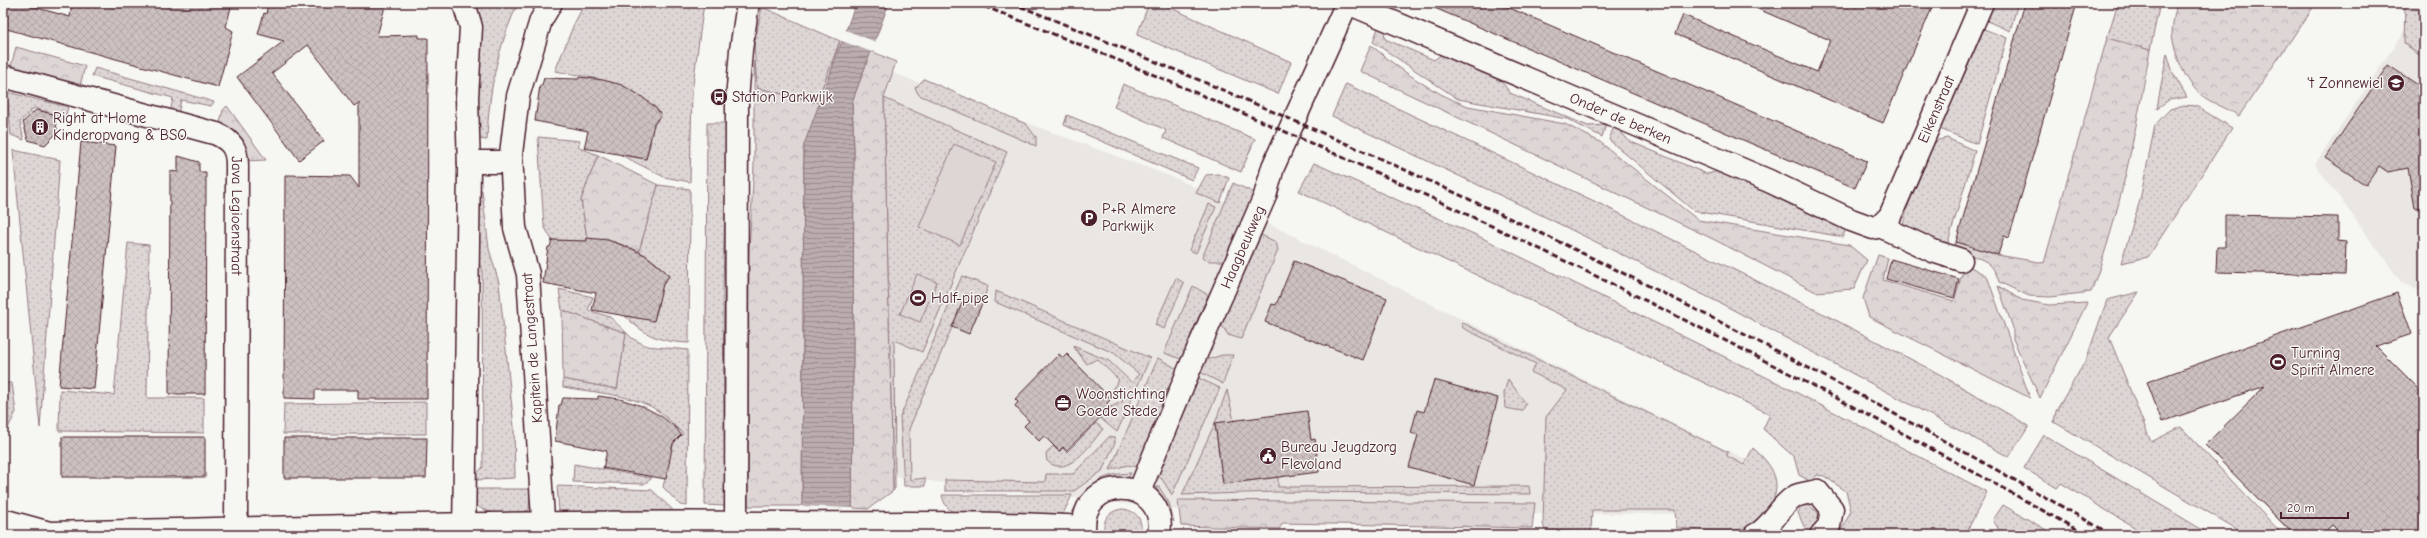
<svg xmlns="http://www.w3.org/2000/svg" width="2427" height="538" font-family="'Comic Neue',sans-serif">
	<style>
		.built { fill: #e9e6e3 }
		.grass { fill: url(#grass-dots); stroke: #947a80 }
		.forest { fill: url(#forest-crowns); stroke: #947a80 }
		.pitch { fill: #ddd6d5; stroke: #947a80 }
		.water { fill: url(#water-rules); stroke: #8e747a }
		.pier { fill: #f6f6f2 }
		.building { fill: url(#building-cross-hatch); stroke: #4a1f2b }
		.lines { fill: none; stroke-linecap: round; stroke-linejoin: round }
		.minor-casing { stroke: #4a1f2b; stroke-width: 25 }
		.minor { stroke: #f6f6f2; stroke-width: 22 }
		.rail { stroke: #4a1f2b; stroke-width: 3; stroke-dasharray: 6 3; stroke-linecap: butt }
		.labels { text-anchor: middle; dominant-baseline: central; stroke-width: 3; stroke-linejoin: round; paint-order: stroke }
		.poi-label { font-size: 15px; fill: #4a1f2b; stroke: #f6f6f2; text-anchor: start }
		.street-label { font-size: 15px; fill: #4a1f2b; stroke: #f6f6f2 }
	</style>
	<defs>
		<pattern id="grass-dots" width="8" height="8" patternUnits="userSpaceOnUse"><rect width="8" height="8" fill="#ddd6d5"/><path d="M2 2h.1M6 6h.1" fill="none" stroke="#bfb7b7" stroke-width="1.8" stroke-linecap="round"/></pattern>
		<pattern id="forest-crowns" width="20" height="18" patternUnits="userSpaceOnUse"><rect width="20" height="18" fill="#ddd6d5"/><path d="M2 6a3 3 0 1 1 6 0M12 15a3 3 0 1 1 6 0" fill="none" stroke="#bfb7b7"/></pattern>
		<pattern id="water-rules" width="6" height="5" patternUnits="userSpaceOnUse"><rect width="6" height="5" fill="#bbadae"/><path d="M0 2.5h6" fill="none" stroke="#9a8c8e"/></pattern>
		<pattern id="building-cross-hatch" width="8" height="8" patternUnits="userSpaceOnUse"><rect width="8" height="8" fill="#ccc1c0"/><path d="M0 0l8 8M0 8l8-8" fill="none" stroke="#b1a5a5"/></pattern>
	</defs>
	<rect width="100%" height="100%" fill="#f6f6f2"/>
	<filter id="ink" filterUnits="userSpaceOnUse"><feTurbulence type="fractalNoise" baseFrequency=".025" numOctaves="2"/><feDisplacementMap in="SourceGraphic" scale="8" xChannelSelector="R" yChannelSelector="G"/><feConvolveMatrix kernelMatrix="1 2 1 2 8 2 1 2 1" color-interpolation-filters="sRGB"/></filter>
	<g filter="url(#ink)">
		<g class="built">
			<polygon points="2423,3 2424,3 2424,293 2402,283 2315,164"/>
			<polygon points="874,66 1180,180 1759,466 1741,514 1203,513 869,474"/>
		</g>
		<g class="grass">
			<path d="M472,3H518C497,49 489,90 487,140L477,139Z"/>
			<path d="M585,3H704L692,92L690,182L664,177L621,155L646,159L651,141L644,139L661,115C624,80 604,80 555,71L574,24Z"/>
			<polygon points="1149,3 1160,3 1291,62 1278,94 1137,35"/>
			<polygon points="1994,3 2018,3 2010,31 1987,21"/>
			<polygon points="2118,3 2160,3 2150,50 2107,38"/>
			<polygon points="2405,3 2424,3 2424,47 2419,55 2404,43"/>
			<polygon points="762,7 840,41 817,102 757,88 754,45"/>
			<polygon points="1378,28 1384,30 1385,39 1434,60 1442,54 1500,79 1510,93 1588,126 1606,125 1602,137 1567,119 1458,99 1373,42"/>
			<polygon points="1984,29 2007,38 1977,144 1940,129"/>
			<polygon points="2167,53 2173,73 2187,97 2169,100 2157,108"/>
			<polygon points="95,68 214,102 211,106 181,100 178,115 170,113 173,98 92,76"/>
			<polygon points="924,79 1026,124 1036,137 1036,146 919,95 915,88"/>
			<polygon points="1123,84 1255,139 1241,172 1163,138 1166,130 1114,107"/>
			<polygon points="1346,84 1594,201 1824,314 1941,375 2029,426 2009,457 1724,305 1527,208 1332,116"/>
			<polygon points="7,92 68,107 64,122 54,114 34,108 20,122 24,140 11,135"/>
			<polygon points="884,98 1007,152 922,352 894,340 895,488 893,491"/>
			<polygon points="2184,105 2196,106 2232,128 2148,257 2121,263 2140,200 2155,125 2170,109"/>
			<polygon points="1067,115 1198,168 1192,180 1064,125"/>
			<polygon points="707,123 727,123 723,288 725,506 705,505"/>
			<polygon points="1614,126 1621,127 1621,132 1629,141 1707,174 1719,171 1846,228 1843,237 1694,211 1609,140"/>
			<polygon points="538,137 580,141 578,147 598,155 581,200 587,239 583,241 552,240 544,226"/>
			<polygon points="1947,138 1975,151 1947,246 1903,225 1907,208 1933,145 1938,140"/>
			<polygon points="13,150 60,160 40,428"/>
			<polygon points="1314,163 1476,235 1780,384 1987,492 1965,535 1839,534 1851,511 1846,491 1824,476 1817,475 1811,482 1799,475 1794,457 1763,429 1770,414 1299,191"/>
			<polygon points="1218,174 1229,178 1220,203 1196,193 1206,175"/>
			<polygon points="1233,183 1255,193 1225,261 1210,261 1202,258"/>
			<path d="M658,185L690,189L689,343C661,342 645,336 625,316L654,320L659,305L652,301L669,276L655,262L639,251Z"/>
			<polygon points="482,190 489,249 499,283 514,427 515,478 475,480 477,473 483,467 482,268 476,260 476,191"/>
			<polygon points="1209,204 1216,207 1196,253 1189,250"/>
			<polygon points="1259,234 1276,242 1278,250 1241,339 1228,335 1220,322"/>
			<polygon points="128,243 149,245 147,398 204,398 204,433 59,431 60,390 114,395"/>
			<polygon points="962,276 988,286 983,301 966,294 909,429 910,480 925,478 925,486 904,486 900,417"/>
			<polygon points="1176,278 1184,283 1164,329 1155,325"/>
			<polygon points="1193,286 1208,295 1181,359 1164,353"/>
			<path d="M559,289L593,297L588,310L610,317L633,339L647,346L688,350L687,506L680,505L663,487C667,472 669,441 683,434C673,424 663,413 650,406C626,394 590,392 563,387V379L617,389L626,333L562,310Z"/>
			<polygon points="996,291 1150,358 1117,432 1100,418 1111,407 1123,401 1113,388 1119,380 1097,359 1087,364 1073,346 1109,361 1131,382 1139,374 1114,353 995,302"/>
			<polygon points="2139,292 2109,337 2151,442 2181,427 2283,535 2247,535 2054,422 2056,411 2086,360 2107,300"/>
			<path d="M1461,322L1728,452L1727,456L1744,465L1753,448C1774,466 1785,485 1767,511C1761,518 1758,524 1749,527C1727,534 1699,529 1676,528L1675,510H1592L1591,532L1545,530L1543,524L1546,417L1567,390L1531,372L1536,364L1463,328Z"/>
			<polygon points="1222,355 1233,355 1223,384 1198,371 1204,361"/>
			<polygon points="1158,358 1179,370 1138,467 1128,465 1110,470"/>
			<polygon points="1196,377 1220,388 1172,495 1162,479 1155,475"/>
			<polygon points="1508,379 1526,404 1522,411 1505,408 1504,393"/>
			<polygon points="3,383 12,383 16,412 7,430 3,429"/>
			<polygon points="1227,390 1234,421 1215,424 1223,484 1278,477 1278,487 1529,486 1530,494 1277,492 1182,495 1215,423"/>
			<polygon points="426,402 426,434 283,434 284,404"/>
			<path d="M1096,423L1103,429C1092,442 1068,480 1047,461L1046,454L1053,446L1059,452L1063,448L1067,452Z"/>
			<polygon points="2044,435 2211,535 2147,535 2061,483 2057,488 2024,468"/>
			<polygon points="1110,436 1115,438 1115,443 1102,471 1074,491 945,491 945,480 1045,482 1046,474 1073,474"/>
			<polygon points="574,464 652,478 644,484 573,482"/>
			<path d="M1131,473L1128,478L1111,481L1078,511L1072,512C1092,485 1095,475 1131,473Z"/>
			<polygon points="557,486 652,490 678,515 566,513 559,511"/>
			<polygon points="1156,487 1159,487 1169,503 1174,522 1170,517"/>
			<path d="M475,489H530L529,510C516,516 487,515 476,505Z"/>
			<path d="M942,495H1072L1063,514L961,516C950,511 945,508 942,495Z"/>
			<polygon points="1802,505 1810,506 1820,514 1822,521 1815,529 1807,533 1798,513"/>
			<polygon points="2003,505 2055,535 2002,535 1993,520"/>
			<path d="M1122,509C1137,510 1144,521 1140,535H1105C1101,521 1108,511 1122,509Z"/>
		</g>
		<g class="forest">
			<path d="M2177,3H2316L2239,116C2227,108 2211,103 2201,95C2185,81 2174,54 2172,34C2172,24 2175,13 2177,3Z"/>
			<path d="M2107,38L2150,50C2135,134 2121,212 2091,292L2050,297L2029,296L1999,282C1991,253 1974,262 1954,246L1956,242L1998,255L2044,263Z"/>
			<polygon points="840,41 826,89 804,145 802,506 748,506 749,251 754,165 754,61 757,88 817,102"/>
			<path d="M1371,45C1400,70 1432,93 1468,106L1565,124L1600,142L1698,220L1849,245L1867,260L1854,289L1816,292L1713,239L1360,71Z"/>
			<polygon points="16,47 85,66 79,90 10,70"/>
			<polygon points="871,51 896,62 884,98 893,491 868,509 852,508 854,149 852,102"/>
			<polygon points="227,106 266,160 246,161 243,139 233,131 219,127 223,110"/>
			<polygon points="598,155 658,185 639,251 615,242 587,238 581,200"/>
			<polygon points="1878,255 1888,258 1883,280 1954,301 1965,264 1987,276 2030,398 1869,317 1863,298"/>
			<polygon points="1998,286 2022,300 2049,305 2087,303 2040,398 2013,339 2013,328"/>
			<polygon points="562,310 626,333 617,389 563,379"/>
			<polygon points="1178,500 1535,503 1532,528 1283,523 1279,529 1181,526"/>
			<polygon points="689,532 688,535 561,535 565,534"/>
		</g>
		<g class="pitch">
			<polygon points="954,144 996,162 960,245 919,227"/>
			<polygon points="917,274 937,282 920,322 900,314"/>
		</g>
		<polygon class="water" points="856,3 889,3 852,102 854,149 852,535 802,535 804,145"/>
		<g class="pier">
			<polygon points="843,29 876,42 872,52 839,40"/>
			<polygon points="800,506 854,508 854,535 800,535"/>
		</g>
		<g class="building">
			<polygon points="3,3 20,3 70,17 72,3 232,3 226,27 233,31 218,87 3,28"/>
			<polygon points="268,3 386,3 377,36 419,35 419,38 428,38 427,399 358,399 358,390 315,390 315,399 284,398 285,175 350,176 359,188 359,103 354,106 308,45 272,73 324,141 299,160 237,77 284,41 258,34 264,13 266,14"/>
			<polygon points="1423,3 1498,3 1867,161 1855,188"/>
			<polygon points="1744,3 1934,3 1883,123 1675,34 1683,15 1817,72 1830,40"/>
			<polygon points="2025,3 2077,3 2009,238 2004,236 1998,255 1956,242"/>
			<polygon points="2388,65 2424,89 2424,207 2415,208 2408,168 2388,172 2379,166 2366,185 2325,158"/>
			<polygon points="579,77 603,80 622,85 641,96 656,108 661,115 654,124 646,159 584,148 588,131 535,121 540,85 542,85 544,78 579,79"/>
			<polygon points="36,110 53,114 58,132 45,145 28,140 23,122"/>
			<polygon points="81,142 116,146 94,389 59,386"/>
			<polygon points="178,156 199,162 199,172 206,172 205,394 169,394 170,171 178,172"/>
			<polygon points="2225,215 2338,217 2338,241 2346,242 2345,275 2216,272 2217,247 2225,247"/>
			<polygon points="587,238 608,240 630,248 645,255 664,270 669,276 663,284 654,321 592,310 596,293 543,283 548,247 550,247 552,240 587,241"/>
			<polygon points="1891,259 1959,279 1954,298 1886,279"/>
			<polygon points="1294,261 1387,298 1363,360 1265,322 1272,304 1276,305"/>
			<polygon points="2397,293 2412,334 2376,346 2424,394 2424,535 2342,535 2332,525 2322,535 2294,535 2205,445 2265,386 2162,422 2147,382"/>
			<polygon points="966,294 983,301 969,334 952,327"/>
			<polygon points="1059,354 1063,358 1067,354 1111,399 1107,403 1111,407 1066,451 1063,447 1059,451 1044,436 1039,441 1024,426 1029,421 1015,406 1018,402 1015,399"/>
			<polygon points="1434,380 1498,398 1474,485 1409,467 1418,435 1411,433 1417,410 1424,412"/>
			<polygon points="598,396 620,399 642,406 661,416 676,428 681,435 673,443 666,479 603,468 607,451 555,441 559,405 561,405 563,398 598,399"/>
			<polygon points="1307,411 1311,440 1315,439 1319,472 1223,484 1215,423"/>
			<rect x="62" y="437" width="143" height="40"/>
			<polygon points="284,438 427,438 426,478 284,478"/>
		</g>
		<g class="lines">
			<defs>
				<g id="minor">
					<polyline points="464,3 471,27 467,98 469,169 464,535"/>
					<path id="s1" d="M1348,3L1769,181L1851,220L1873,228L1880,226L1890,216L1982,3"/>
					<path id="s2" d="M3,76L217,134C231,141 237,148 237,165L236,529"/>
					<polyline points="469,162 511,162"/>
					<polyline points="1880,226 1933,251 1961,260"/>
					<path id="s3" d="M1139,492L1189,370L1265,196L1273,167L1347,3"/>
					<path d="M3,520L50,533C294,527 538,521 782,523C883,524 983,521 1083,527"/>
					<polyline points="544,535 528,274 515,228 511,154 518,96 541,20 551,3"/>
					<polyline points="736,535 737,100 741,50 748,3"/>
					<path d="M1085,535C1074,473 1169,474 1159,535"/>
					<path d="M1755,535C1772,528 1779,505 1796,496C1802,493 1811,493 1817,491L1832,509L1829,526L1821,535"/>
				</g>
			</defs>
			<use href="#minor" class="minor-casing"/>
			<use href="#minor" class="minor"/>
			<g class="rail">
				<path d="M976,3C1048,32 1122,61 1194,92C1499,223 1797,370 2086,535"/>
				<path d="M1012,3C1151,59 1289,117 1425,179C1660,286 1888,407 2112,535"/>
			</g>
		</g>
	</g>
	<defs>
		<symbol id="school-disc" viewBox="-11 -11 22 22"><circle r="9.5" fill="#4a1f2b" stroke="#f6f6f2"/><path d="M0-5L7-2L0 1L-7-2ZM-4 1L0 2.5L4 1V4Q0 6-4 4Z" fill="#fff"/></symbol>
		<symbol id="bus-disc" viewBox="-11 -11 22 22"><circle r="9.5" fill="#4a1f2b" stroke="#f6f6f2"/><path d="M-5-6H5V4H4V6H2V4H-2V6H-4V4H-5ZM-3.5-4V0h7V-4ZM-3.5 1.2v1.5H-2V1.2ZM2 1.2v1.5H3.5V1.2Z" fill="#fff"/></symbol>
		<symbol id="building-disc" viewBox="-11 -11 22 22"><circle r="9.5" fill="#4a1f2b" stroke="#f6f6f2"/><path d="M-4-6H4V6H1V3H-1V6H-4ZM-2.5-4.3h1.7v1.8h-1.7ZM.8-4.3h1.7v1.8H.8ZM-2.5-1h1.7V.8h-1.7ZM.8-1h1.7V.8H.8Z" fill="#fff"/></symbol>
		<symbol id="parking-disc" viewBox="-11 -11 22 22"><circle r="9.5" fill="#4a1f2b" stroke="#f6f6f2"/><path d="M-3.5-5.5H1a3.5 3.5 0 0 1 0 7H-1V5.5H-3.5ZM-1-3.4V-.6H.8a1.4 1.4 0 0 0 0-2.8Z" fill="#fff"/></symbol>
		<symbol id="stadium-disc" viewBox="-11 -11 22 22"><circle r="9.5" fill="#4a1f2b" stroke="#f6f6f2"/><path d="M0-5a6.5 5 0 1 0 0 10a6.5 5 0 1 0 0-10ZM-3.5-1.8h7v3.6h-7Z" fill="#fff"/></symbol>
		<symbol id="office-disc" viewBox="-11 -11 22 22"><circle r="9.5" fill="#4a1f2b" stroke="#f6f6f2"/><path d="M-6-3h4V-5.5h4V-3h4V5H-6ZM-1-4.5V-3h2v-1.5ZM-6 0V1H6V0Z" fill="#fff"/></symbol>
		<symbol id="civic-disc" viewBox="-11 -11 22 22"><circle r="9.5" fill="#4a1f2b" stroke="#f6f6f2"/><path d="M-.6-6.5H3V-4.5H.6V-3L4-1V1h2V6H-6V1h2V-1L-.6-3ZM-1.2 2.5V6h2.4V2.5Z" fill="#fff"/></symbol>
	</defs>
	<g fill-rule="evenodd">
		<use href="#school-disc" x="2386" y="73" width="20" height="20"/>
		<use href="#bus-disc" x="709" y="87" width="20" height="20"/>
		<use href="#building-disc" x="30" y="117" width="20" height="20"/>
		<use href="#parking-disc" x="1079" y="208" width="20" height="20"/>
		<use href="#stadium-disc" x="908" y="288" width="20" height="20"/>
		<use href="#stadium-disc" x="2268" y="352" width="20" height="20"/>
		<use href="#office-disc" x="1053" y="393" width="20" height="20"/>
		<use href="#civic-disc" x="1258" y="446" width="20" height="20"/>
	</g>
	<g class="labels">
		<g class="poi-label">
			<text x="2383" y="83" text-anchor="end">'t Zonnewiel</text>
			<text x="732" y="97">Station Parkwijk</text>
			<text x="53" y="118">Right at Home<tspan x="53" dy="17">Kinderopvang &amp; BSO</tspan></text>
			<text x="1102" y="209">P+R Almere<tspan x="1102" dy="17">Parkwijk</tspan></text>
			<text x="931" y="298">Half-pipe</text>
			<text x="2291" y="353">Turning<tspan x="2291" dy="17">Spirit Almere</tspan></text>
			<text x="1076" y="394">Woonstichting<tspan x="1076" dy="17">Goede Stede</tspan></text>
			<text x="1281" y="447">Bureau Jeugdzorg<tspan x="1281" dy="17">Flevoland</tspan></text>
		</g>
		<g class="street-label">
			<text stroke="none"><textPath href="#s1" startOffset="709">Eikenstraat</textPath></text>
			<text stroke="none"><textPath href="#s1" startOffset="296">Onder de berken</textPath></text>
			<text stroke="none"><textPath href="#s2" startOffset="312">Java Legioenstraat</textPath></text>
			<text stroke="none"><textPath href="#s3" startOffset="266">Haagbeukweg</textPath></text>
			<text transform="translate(532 348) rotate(-94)">Kapitein de Langestraat</text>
		</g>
	</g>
	<rect width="2427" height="538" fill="none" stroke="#f6f6f2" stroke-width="16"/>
	<rect x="8" y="8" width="2411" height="522" fill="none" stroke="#4a1f2b" stroke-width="1.5" filter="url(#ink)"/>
	<path d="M2281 512v6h67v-6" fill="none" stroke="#4a1f2b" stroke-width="2"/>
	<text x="2287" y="512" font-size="12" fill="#4a1f2b" stroke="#f6f6f2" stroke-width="3" paint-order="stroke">20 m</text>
</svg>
